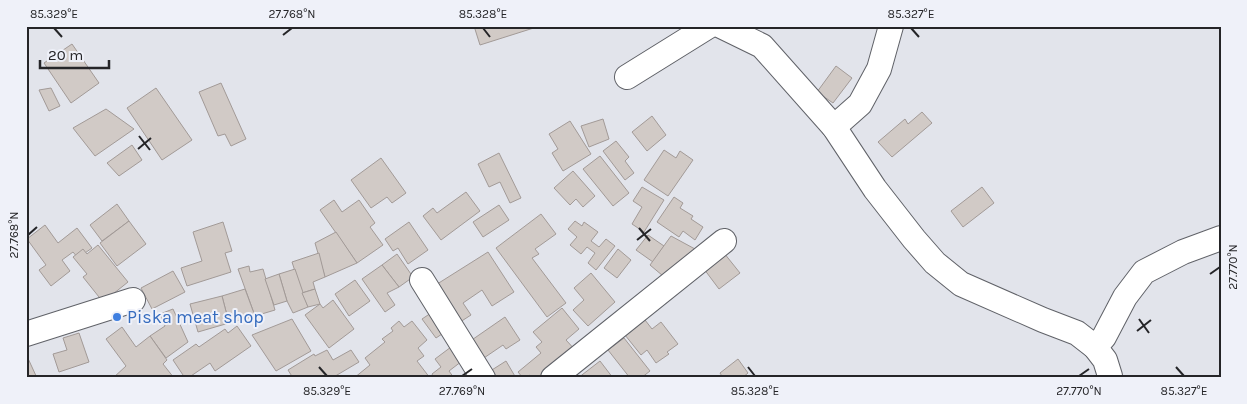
<svg xmlns="http://www.w3.org/2000/svg" width="1247" height="404" font-family="Karla,sans-serif">
	<style>
		.building { fill: #d1cac6; stroke: #a29a97 }
		.lines { fill: none; stroke-linecap: round; stroke-linejoin: round }
		.minor-casing { stroke: #606268; stroke-width: 26 }
		.minor { stroke: #fff; stroke-width: 24 }
		.ticks { fill: none; stroke: #252528; stroke-width: 2 }
		.shop-dot { fill: #3f7fe0; stroke: #eff1f9; stroke-width: 2 }
		.labels { text-anchor: middle; dominant-baseline: central; stroke-width: 4; stroke-linejoin: round; paint-order: stroke }
		.shop-label { font-size: 18px; fill: #366cbe; stroke: #eff1f9; text-anchor: start }
		.neatline { fill: none; stroke: #252528; stroke-width: 2 }
		.ticks-label { font-size: 12px; text-anchor: middle; fill: #252528 }
	</style>
	<rect width="100%" height="100%" fill="#e2e4eb"/>
	<g class="building">
		<polygon points="474,26 540,26 480,45"/>
		<polygon points="72,44 99,83 71,103 44,63"/>
		<polygon points="836,66 852,78 833,103 817,92"/>
		<polygon points="221,83 246,139 231,146 225,134 218,136 199,92"/>
		<polygon points="51,88 60,106 49,111 39,90"/>
		<polygon points="156,88 192,140 162,160 127,108"/>
		<polygon points="106,109 134,129 95,156 73,128"/>
		<polygon points="922,112 932,123 892,157 878,142 905,119 908,124"/>
		<polygon points="652,116 666,135 647,151 632,132"/>
		<polygon points="603,119 609,139 589,147 581,126"/>
		<polygon points="570,121 591,154 563,171 552,153 558,149 549,134"/>
		<polygon points="616,141 629,157 625,161 634,173 625,180 603,151"/>
		<polygon points="132,145 142,160 119,176 107,163"/>
		<polygon points="664,150 676,158 680,151 693,160 668,196 644,180"/>
		<polygon points="499,153 521,198 510,203 500,182 489,187 478,164"/>
		<polygon points="600,156 629,193 613,206 583,169"/>
		<polygon points="381,158 406,193 392,203 387,197 371,208 351,180"/>
		<polygon points="573,171 595,196 583,207 576,199 570,205 554,188"/>
		<polygon points="642,187 664,200 644,232 632,224 642,207 633,201"/>
		<polygon points="982,187 994,203 963,227 951,211"/>
		<polygon points="466,192 480,211 441,240 423,216 433,208 437,213"/>
		<polygon points="674,197 683,203 680,208 693,216 691,219 703,227 695,240 683,231 679,237 657,222"/>
		<polygon points="334,200 342,212 359,200 375,223 370,227 383,245 357,263 320,210"/>
		<polygon points="117,204 129,221 102,241 90,225"/>
		<polygon points="499,205 509,220 483,237 473,222"/>
		<polygon points="541,214 556,234 535,249 539,254 532,258 566,303 547,317 496,248"/>
		<polygon points="129,221 146,244 117,266 100,243"/>
		<polygon points="575,221 582,226 584,222 598,232 591,241 599,247 606,239 615,246 596,270 588,263 595,253 587,247 581,254 570,245 577,237 568,229"/>
		<polygon points="223,222 232,251 225,253 231,272 187,286 181,268 202,261 193,232"/>
		<polygon points="409,222 428,250 408,264 398,248 393,251 385,239"/>
		<polygon points="45,225 58,243 77,228 92,248 78,258 73,252 62,260 70,271 51,286 39,270 46,265 27,239"/>
		<polygon points="336,232 357,263 325,277 315,243"/>
		<polygon points="648,235 664,246 653,262 636,250"/>
		<polygon points="671,236 695,249 669,281 650,265"/>
		<polygon points="98,245 128,282 103,302 83,277 87,274 73,257 83,249 87,254"/>
		<polygon points="618,249 631,260 617,278 604,268"/>
		<polygon points="488,252 514,292 492,306 482,290 463,303 471,315 457,324 434,286"/>
		<polygon points="319,253 325,277 313,282 315,289 302,293 292,262"/>
		<polygon points="724,253 740,273 719,289 704,269"/>
		<polygon points="397,254 413,277 399,287 382,265"/>
		<polygon points="382,265 399,287 387,293 395,305 385,312 362,279"/>
		<polygon points="249,266 250,272 263,269 275,310 255,316 238,269"/>
		<polygon points="295,269 308,307 293,313 287,301 279,274"/>
		<polygon points="173,271 185,292 152,309 141,288"/>
		<polygon points="591,273 615,302 588,326 573,310 584,300 574,288"/>
		<polygon points="279,274 287,301 274,305 265,279"/>
		<polygon points="355,280 370,301 349,316 335,294"/>
		<polygon points="245,289 255,316 229,323 222,296"/>
		<polygon points="315,289 320,304 308,307 302,293"/>
		<polygon points="222,296 229,323 198,332 190,304"/>
		<polygon points="333,300 354,329 329,348 305,315 320,304 323,308"/>
		<polygon points="562,308 579,329 566,340 577,352 541,378 533,378 530,375 526,378 523,378 518,372 541,353 536,347 542,342 533,332"/>
		<polygon points="173,309 188,342 166,358 150,336 165,326 160,314"/>
		<polygon points="434,311 448,330 436,338 422,319"/>
		<polygon points="505,317 520,340 506,349 503,345 478,362 466,344"/>
		<polygon points="292,319 311,351 276,371 252,335"/>
		<polygon points="645,320 652,329 661,322 678,344 667,352 669,354 656,363 647,350 641,355 625,335"/>
		<polygon points="399,321 404,327 412,321 427,340 418,348 424,356 417,361 430,378 354,378 370,365 365,358 385,342 382,339 393,331 391,328"/>
		<polygon points="237,326 251,346 215,371 210,363 188,378 185,378 173,360 196,344 199,347 225,329 228,333"/>
		<polygon points="122,327 136,347 150,336 167,360 163,364 174,378 113,378 126,366 106,339"/>
		<polygon points="79,333 89,362 59,372 53,354 67,350 63,338"/>
		<polygon points="624,338 650,371 641,378 630,378 608,350"/>
		<polygon points="455,344 466,358 449,371 454,378 434,378 432,374 441,367 435,359"/>
		<polygon points="327,350 333,360 351,350 359,362 332,378 293,378 288,370 314,354 315,356"/>
		<polygon points="26,354 37,378 26,378"/>
		<polygon points="738,359 748,373 742,378 723,378 720,373"/>
		<polygon points="506,361 516,378 486,378 484,375"/>
		<polygon points="600,361 613,378 578,378"/>
	</g>
	<g class="lines">
		<defs>
			<g id="minor">
				<polyline points="721,26 762,46 834,127 875,189 914,239 935,263 961,284 1043,320 1077,333 1095,347 1105,360 1110,376 1110,378"/>
				<polyline points="627,77 709,26"/>
				<polyline points="834,127 860,104 879,69 891,26"/>
				<polyline points="422,280 483,378"/>
				<polyline points="26,334 133,300"/>
				<polyline points="1095,347 1104,337 1125,297 1144,272 1183,252 1221,238"/>
				<polyline points="553,378 724,241"/>
			</g>
		</defs>
		<use href="#minor" class="minor-casing"/>
		<use href="#minor" class="minor"/>
	</g>
	<path class="ticks" d="M54,28L62,37M483,28L490,37M911,28L919,37M283,35L292,28M139,136L150,150M138,149L151,138M639,228L650,241M28,235L37,227M637,240L651,229M1210,274L1220,267M1139,319L1149,333M1137,331L1151,320M319,367L327,376M748,367L755,376M1176,367L1184,376M462,376L472,369M1079,376L1089,369"/>
	<circle class="shop-dot" cx="117" cy="317" r="5"/>
	<g class="labels">
		<g class="shop-label">
			<text x="127" y="317">Piska meat shop</text>
		</g>
	</g>
	<rect width="1247" height="404" fill="none" stroke="#eff1f9" stroke-width="55"/>
	<path d="M40 60v8h69v-8" fill="none" stroke="#252528" stroke-width="2.5"/>
	<text x="48" y="60" font-size="15" fill="#252528" stroke="#eff1f9" stroke-width="4" paint-order="stroke">20 m</text>
	<rect x="28" y="28" width="1192" height="348" class="neatline"/>
	<g class="ticks-label">
		<text x="54" y="18">85.329°E</text>
		<text x="292" y="18">27.768°N</text>
		<text x="483" y="18">85.328°E</text>
		<text x="911" y="18">85.327°E</text>
		<text transform="translate(14 235) rotate(-90)" y="4">27.768°N</text>
		<text transform="translate(1233 267) rotate(-90)" y="4">27.770°N</text>
		<text x="327" y="395">85.329°E</text>
		<text x="462" y="395">27.769°N</text>
		<text x="755" y="395">85.328°E</text>
		<text x="1079" y="395">27.770°N</text>
		<text x="1184" y="395">85.327°E</text>
	</g>
</svg>
